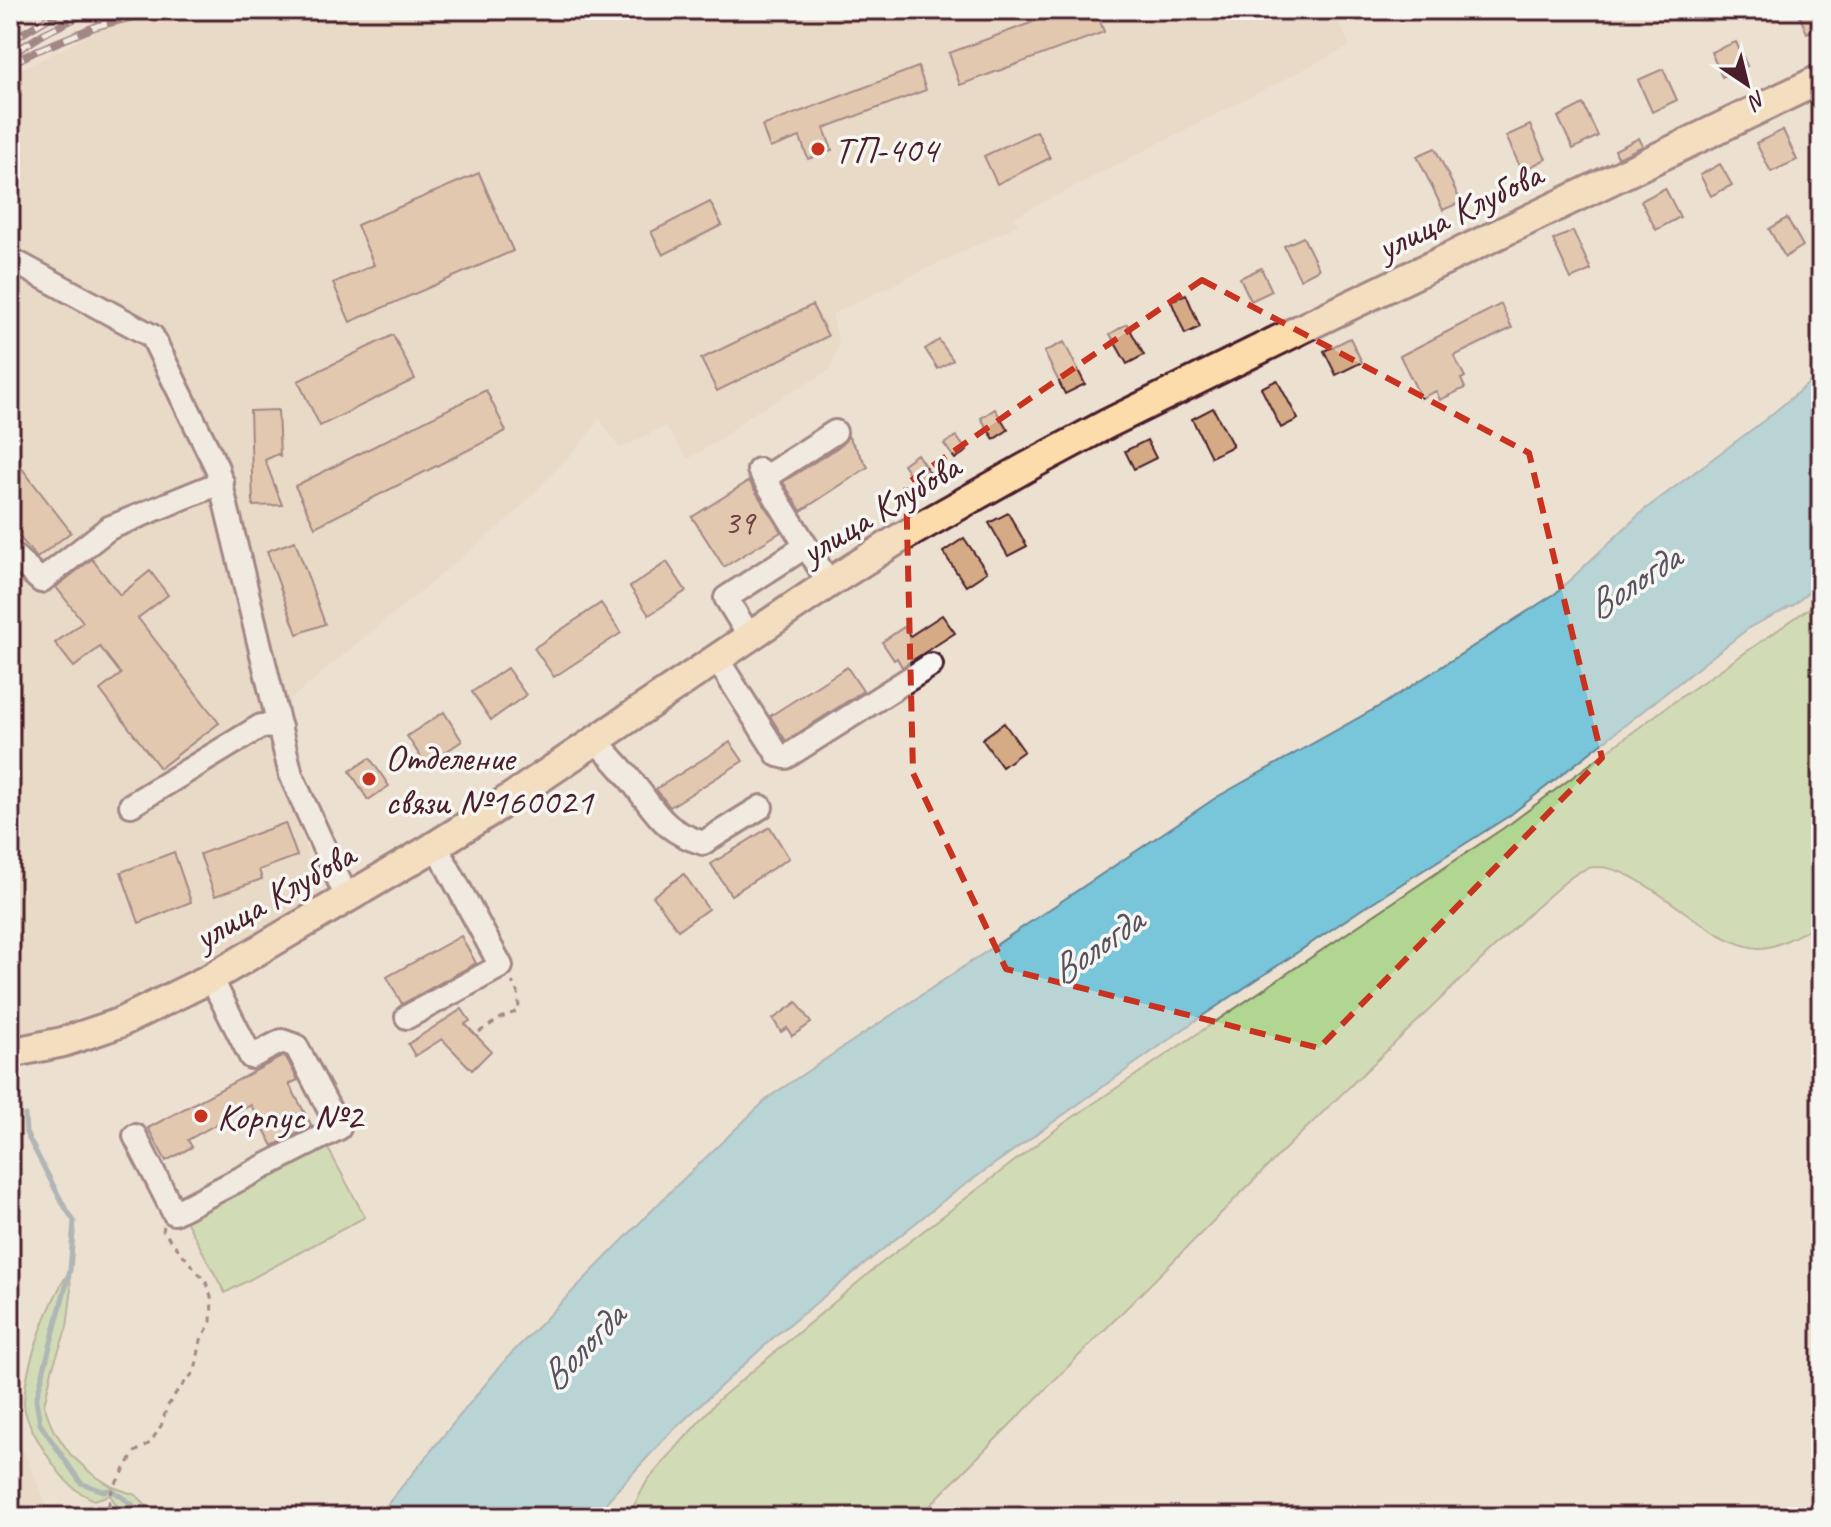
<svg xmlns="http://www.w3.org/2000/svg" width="1831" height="1527" font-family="Caveat,sans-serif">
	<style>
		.built { fill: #e5d0ba }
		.green { fill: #b0d692; stroke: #7d7a5e; stroke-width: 2 }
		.water { fill: #79c5d9; stroke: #668393; stroke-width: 2 }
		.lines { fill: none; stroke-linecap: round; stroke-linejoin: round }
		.stream { stroke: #668393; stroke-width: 5 }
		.building { fill: #d4ab85; stroke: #4a1f2b; stroke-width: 2 }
		.minor-casing { stroke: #4a1f2b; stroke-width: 28 }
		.major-casing { stroke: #4a1f2b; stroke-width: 34 }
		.path { stroke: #4a1f2b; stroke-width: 3; stroke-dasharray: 6 6; stroke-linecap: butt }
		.minor { stroke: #f6f6f2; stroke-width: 22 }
		.major { stroke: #fddcac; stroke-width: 28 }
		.rail-casing { stroke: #4a1f2b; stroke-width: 8 }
		.rail { stroke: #f6f6f2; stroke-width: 5; stroke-dasharray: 15; stroke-linecap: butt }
		.marked { fill: none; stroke: #c8321e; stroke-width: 6; stroke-dasharray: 16 10; stroke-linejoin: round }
		.poi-dot { fill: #c8321e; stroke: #f6f6f2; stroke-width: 3 }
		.labels { text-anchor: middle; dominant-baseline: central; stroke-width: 7; stroke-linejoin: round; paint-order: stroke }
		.number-label { font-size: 34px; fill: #6c4242 }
		.poi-label { font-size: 38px; fill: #4a1f2b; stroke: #f6f6f2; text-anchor: start }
		.street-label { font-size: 38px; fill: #4a1f2b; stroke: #f6f6f2 }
		.water-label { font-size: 40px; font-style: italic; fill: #58515f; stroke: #f6f6f2 }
	</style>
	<rect width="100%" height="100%" fill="#ece0d1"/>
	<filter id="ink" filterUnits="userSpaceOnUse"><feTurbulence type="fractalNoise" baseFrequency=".0125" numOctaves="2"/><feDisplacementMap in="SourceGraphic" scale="16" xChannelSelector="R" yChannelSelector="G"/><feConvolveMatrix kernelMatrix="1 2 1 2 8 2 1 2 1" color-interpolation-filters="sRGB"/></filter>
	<g filter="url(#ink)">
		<g class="built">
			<polygon points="139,10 1332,10 1350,46 1014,217 1018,225 832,314 839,344 830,370 749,416 721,439 688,459 665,426 620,449 600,419 577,448 512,516 308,684 261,725 322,893 204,962 116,1005 31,1033 10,1037 10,75"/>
			<polygon points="10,1421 52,1517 10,1517"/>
		</g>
		<g class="green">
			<path d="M1821,600V923C1805,931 1776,949 1758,948C1703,944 1638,857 1589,868C1572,872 1549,897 1535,908L1291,1143L937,1498L921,1517H628L647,1481L718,1400L875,1268L1063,1124L1511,823L1668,706Z"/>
			<polygon points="324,1141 365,1217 225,1293 184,1217"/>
			<path d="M70,1270L71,1296L67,1327L52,1370L44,1405L52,1427L70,1454L92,1474L113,1487L136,1495L159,1517H127L122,1514L110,1495L94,1500C89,1497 83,1495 78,1491C60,1480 24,1424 24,1403C25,1364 49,1302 70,1270Z"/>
		</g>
		<polygon class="water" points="1821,373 1821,581 1794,605 1750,627 1509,816 1362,909 1195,1021 948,1197 775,1336 669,1434 607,1501 601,1517 377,1517 506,1359 674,1188 769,1097 1217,797 1385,703 1556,593 1644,510 1766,419"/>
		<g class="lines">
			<polyline class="stream" points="25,1115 26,1133 63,1204 74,1221 70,1270 36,1400 40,1424 81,1483 103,1491 112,1490 133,1505 146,1517"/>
		</g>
		<g class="building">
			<polygon points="1066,10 1096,10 1104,32 960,85 949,53"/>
			<polygon points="1797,10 1821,10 1821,27 1807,33"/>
			<polygon points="1736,42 1747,66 1722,77 1711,52"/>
			<polygon points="918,67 926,90 824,128 832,150 808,159 800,137 770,148 762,126"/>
			<polygon points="1663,69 1677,100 1652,112 1638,80"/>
			<polygon points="1583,104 1598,136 1573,149 1558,117"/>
			<polygon points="1530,125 1546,159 1522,171 1506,136"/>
			<polygon points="1783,130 1797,160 1771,172 1756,143"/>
			<polygon points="1037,131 1050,158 997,184 984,156"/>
			<polygon points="1639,138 1643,146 1618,158 1615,150"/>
			<polygon points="1435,148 1461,202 1443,210 1417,156"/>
			<polygon points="1720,164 1732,185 1711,196 1700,175"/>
			<polygon points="479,173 513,251 350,322 333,283 374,265 357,225"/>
			<polygon points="1665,188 1680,217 1656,230 1641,201"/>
			<polygon points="710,202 722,225 663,255 651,232"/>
			<polygon points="1787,218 1803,246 1785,257 1769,229"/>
			<polygon points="1573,231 1591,270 1571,279 1553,240"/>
			<polygon points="1303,237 1319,269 1300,279 1284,246"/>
			<polygon points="1261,268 1272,291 1251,301 1240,278"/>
			<polygon points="1186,294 1200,327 1185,334 1171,301"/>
			<polygon points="1501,304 1512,328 1454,356 1465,377 1461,379 1465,388 1440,400 1436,391 1421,398 1400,356"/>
			<polygon points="812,305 828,336 717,391 701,359"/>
			<polygon points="1127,324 1144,355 1127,364 1110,334"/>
			<polygon points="393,335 415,379 320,426 298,381"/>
			<polygon points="1350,338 1362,362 1336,375 1324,351"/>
			<polygon points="939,340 953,360 938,369 925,349"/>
			<polygon points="1064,342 1085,384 1065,394 1044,352"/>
			<polygon points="1277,380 1298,419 1281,428 1261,388"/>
			<polygon points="486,390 506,431 315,527 295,486"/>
			<polygon points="1213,408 1233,446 1211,457 1192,419"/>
			<polygon points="995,409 1008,430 994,439 981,418"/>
			<polygon points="278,410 280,456 278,454 265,460 282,505 253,506 250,411"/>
			<polygon points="848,436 868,467 801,511 783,482 843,444"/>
			<polygon points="956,436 967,451 955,459 944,444"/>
			<polygon points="1147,440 1156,458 1134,469 1125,451"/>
			<polygon points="10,453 71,532 37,558 10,526"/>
			<polygon points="917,454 931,475 917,485 903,464"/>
			<polygon points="749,481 781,532 724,567 692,517"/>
			<polygon points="1008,513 1027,546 1008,556 989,523"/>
			<polygon points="964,538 987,572 966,586 943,552"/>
			<polygon points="295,541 325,624 297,634 267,551"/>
			<polygon points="92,559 120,595 150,571 168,595 138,618 219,723 160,768 100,690 121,674 100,647 74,667 55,643 83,622 56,587"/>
			<polygon points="667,562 686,591 649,615 630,587"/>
			<polygon points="601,603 621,633 554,677 534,648"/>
			<polygon points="942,615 955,633 902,667 897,658 894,660 882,642 904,627 910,636"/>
			<polygon points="847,667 863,691 786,741 770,716"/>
			<polygon points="507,668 526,695 491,720 472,692"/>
			<polygon points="444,712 462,741 426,765 407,736"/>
			<polygon points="1004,723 1024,751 1002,767 982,739"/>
			<polygon points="730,742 743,761 670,807 656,789"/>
			<polygon points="370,758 389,786 368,800 350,771"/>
			<polygon points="285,823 297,856 259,870 262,879 215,896 200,854"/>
			<polygon points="770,827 789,858 731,895 711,864"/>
			<polygon points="174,852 191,902 139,923 121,872"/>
			<polygon points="684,874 708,909 678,930 653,896"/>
			<polygon points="461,936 476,963 402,1004 387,977"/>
			<polygon points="797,1002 811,1023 792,1036 787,1028 781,1032 773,1019"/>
			<polygon points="462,1009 470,1021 465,1024 491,1051 472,1070 442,1039 415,1056 408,1044"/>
			<polygon points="283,1056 286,1057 298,1080 289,1084 312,1126 273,1146 251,1105 188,1140 192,1147 166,1161 148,1128"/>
		</g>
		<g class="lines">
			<defs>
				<g id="minor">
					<polyline points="10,259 152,336 217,468 291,775 347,898"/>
					<polyline points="759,470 829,583"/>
					<polyline points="764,478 835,432"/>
					<polyline points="10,552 41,581 109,528 222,482"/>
					<polyline points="750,637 726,598 806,546"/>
					<polyline points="717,659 778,755 786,757 931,665"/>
					<path d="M595,740C608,754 622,768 633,783C658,814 662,830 703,843L761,807"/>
					<polyline points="131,805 261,726 280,727"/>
					<polyline points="407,1017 501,966 436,846"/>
					<polyline points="135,1136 174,1213 339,1128 296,1046 282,1041 251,1057 211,978"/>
				</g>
				<polyline id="major" points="10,1053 63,1042 99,1030 119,1023 211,978 427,851 500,805 829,583 897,540 1025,468 1107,424 1303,328 1821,79"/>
			</defs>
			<use href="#minor" class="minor-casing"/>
			<use href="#major" class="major-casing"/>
			<g class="path">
				<path d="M479,1032L501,1018L518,1011C520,1000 519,992 512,982"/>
				<polyline points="104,1517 107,1513 112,1490 135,1452 150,1443 161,1426 167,1407 178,1390 195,1371 201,1340 211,1322 212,1300 206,1282 163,1231 164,1226"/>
			</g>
			<use href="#minor" class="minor"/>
			<use href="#major" class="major"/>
			<defs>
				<g id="rail">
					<polyline points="400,10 448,12 499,10"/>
					<polyline points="10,41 62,10"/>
					<polyline points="18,50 45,33 92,10"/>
					<polyline points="10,64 36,51 97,26 160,10"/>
				</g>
			</defs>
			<use href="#rail" class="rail-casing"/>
			<use href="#rail" class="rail"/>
		</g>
	</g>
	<path d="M0 0H1831V1527H0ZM1202,280L1529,453L1602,758L1319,1048L1006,969L913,773L906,484Z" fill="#ece0d1" fill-opacity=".55" fill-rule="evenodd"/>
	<path class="marked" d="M1202,280L1529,453L1602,758L1319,1048L1006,969L913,773L906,484Z"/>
	<g class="poi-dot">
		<circle cx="818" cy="149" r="8"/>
		<circle cx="369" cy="779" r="8"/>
		<circle cx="201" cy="1116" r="8"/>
	</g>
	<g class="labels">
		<g class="number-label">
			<text x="739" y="522">39</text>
		</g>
		<g class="poi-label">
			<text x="834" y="149">ТП-404</text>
			<text x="385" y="757">Отделение<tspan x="385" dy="44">связи №160021</tspan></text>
			<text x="217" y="1116">Корпус №2</text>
		</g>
		<g class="street-label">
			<text transform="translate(1459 211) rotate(-26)">улица Клубова</text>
			<text transform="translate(880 509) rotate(-31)">улица Клубова</text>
			<text transform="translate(274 896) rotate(-30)">улица Клубова</text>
		</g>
		<g class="water-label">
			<text transform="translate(1633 582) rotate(-33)">Вологда</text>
			<text transform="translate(1096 946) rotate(-35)">Вологда</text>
			<text transform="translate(582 1347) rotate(-46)">Вологда</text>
		</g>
	</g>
	<rect width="1831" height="1527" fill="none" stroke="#f6f6f2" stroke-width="40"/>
	<rect x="20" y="20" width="1791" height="1487" fill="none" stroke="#4a1f2b" stroke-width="3" filter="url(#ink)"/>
	<g transform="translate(1747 84) rotate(145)" stroke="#f6f6f2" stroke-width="6" paint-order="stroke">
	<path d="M0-6L14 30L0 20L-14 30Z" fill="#4a1f2b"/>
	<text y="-12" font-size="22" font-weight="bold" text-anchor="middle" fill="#4a1f2b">N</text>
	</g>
</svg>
